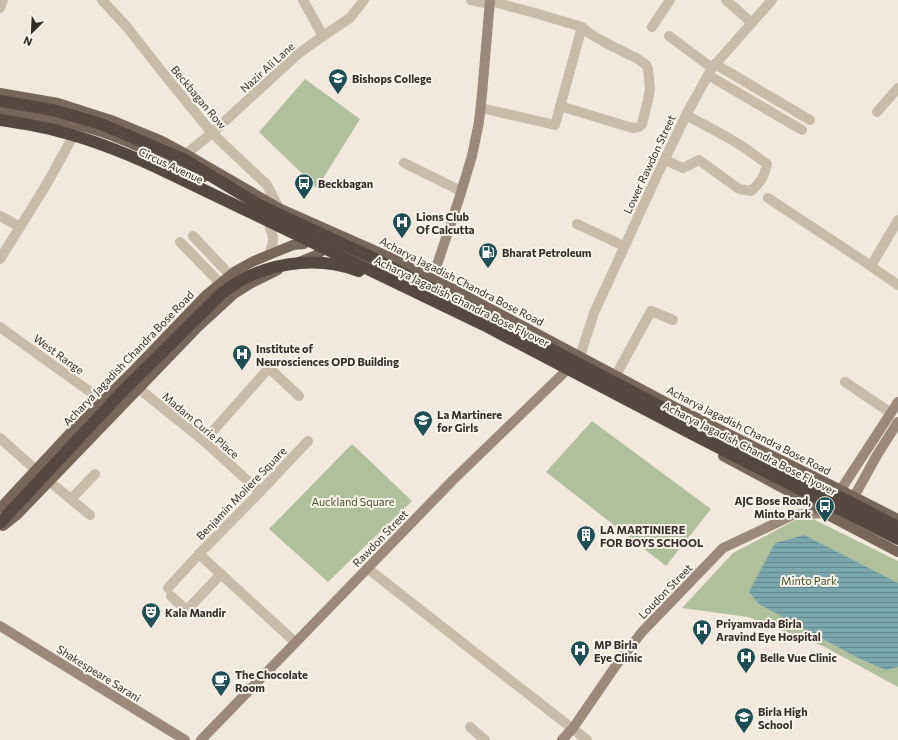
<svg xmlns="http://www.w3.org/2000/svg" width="898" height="740" font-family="Commissioner,sans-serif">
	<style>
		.green { fill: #b1c09c }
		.water { fill: url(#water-rules) }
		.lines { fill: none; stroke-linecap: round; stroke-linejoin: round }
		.street { stroke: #cabaa8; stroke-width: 10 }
		.secondary { stroke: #9d8979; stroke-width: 10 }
		.primary { stroke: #786659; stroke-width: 10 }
		.highway { stroke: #57483f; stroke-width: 12 }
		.highway-bridge { stroke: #57483f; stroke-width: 12 }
		.labels { text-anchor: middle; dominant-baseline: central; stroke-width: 4; stroke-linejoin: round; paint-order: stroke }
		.street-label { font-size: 11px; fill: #362d28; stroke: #f9f3e8 }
		.poi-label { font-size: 11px; font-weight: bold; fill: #362d28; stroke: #f9f3e8; text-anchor: start }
		.park-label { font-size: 11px; fill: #42542c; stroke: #f9f3e8 }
	</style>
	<defs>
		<pattern id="water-rules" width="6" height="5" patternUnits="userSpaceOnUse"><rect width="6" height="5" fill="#7ba8ae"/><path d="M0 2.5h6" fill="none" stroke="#66898e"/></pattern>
	</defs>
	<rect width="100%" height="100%" fill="#f2e9dc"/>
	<g class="green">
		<polygon points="305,79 360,119 317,188 259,132"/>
		<polygon points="592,421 711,509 666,566 546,472"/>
		<polygon points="352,444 412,501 328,582 269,529"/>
		<polygon points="805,515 898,561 898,687 823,646 748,617 682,608 733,553"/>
	</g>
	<polygon class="water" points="804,535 898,583 898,667 886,670 858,658 759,604 749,592 775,543"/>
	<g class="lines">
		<g class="street">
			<path d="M102,0L127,27L163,73L212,133L267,185L279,208L270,228C275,239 273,244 269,254"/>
			<polyline points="303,0 323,36"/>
			<polyline points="471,0 490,4"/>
			<polyline points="726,0 752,23"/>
			<polyline points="490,1 535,13 582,27 589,33 604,42 638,59 646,65 648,69 650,89 648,100 642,124 639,127 633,128 626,126 560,106"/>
			<polyline points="0,8 3,0"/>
			<polyline points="652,27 670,0"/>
			<polyline points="669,36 712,68"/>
			<polyline points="715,64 810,120"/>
			<polyline points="708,75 802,130"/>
			<polyline points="481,108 555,125 582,27"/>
			<polyline points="877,112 898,88"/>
			<polyline points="186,154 212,133 298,54 323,36 350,18 364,0"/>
			<path d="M665,160L683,168L699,160L739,189L751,191C761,182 764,177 767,164L745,148L727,137L686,115"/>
			<polyline points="404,163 461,191"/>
			<polyline points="768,198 859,258 898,285"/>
			<polyline points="0,216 20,227"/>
			<polyline points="577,224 624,246"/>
			<polyline points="193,236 230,275"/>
			<polyline points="180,242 220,283"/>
			<polyline points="0,259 45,187 71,140"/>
			<polyline points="871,266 898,220"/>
			<polyline points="0,327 103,401"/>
			<polyline points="580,356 594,313 655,180 686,115 712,68 772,0"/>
			<polyline points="616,375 651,311 673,320"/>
			<polyline points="845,382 891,413"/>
			<polyline points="132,383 204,441 260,492"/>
			<polyline points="0,438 36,470"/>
			<polyline points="204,441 269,368 299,396"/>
			<polyline points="49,481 90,515"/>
			<polyline points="71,499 95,474"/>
			<polyline points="367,568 587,740"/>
			<polyline points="168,588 199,554"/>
			<polyline points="171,596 184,608 188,609 221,574"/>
			<polyline points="295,642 199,554 260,492 308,441"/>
			<polyline points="470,727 485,740"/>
		</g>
		<g class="secondary">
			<polyline points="430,286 459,199 472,156 479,122 482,94 490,0"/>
			<polyline points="836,497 898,402"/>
			<polyline points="850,504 877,455 898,422"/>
			<polyline points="0,626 185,740"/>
			<polyline points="201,740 453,480 573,364"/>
			<polyline points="562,740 573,728 617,664 642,632 723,548 793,515 824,513 827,510"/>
		</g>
		<g class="primary">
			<polyline points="0,93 58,103 114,121 160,140 186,154 279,208 412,267 671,405 831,485 898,519"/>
			<path d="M0,110C21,113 42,117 63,122C78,125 94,129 110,135C142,147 173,162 204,177"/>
			<polyline points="299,262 316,255 322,251"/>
			<polyline points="723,456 788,491 824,513 898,552"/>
			<polyline points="0,508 71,432 135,369 206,295 234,272 254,261 293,245 304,244 308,234"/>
			<polyline points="3,526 18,514 198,327 234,294 250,284 278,270"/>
		</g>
		<g class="highway">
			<polyline points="0,101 53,110 101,124 183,159 261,206"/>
			<polyline points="0,523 11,511"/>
		</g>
		<g class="highway-bridge">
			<path d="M0,120C20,123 41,126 61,132C94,140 125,153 156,167L484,325L692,434L898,539"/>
			<polyline points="261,206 375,259 421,283 493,319 715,435 848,501 898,527"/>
			<path d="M11,511L120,394L222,293C229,288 236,283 243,279C279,261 321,257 359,271"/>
		</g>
	</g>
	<defs>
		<symbol id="university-pin" viewBox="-11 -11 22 30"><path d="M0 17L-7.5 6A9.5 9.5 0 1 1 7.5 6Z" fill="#1e4f57" stroke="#f9f3e8"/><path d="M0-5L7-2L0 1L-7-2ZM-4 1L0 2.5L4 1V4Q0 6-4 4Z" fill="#fff"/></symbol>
		<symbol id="bus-pin" viewBox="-11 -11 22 30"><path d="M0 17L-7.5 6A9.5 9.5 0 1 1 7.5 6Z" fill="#1e4f57" stroke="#f9f3e8"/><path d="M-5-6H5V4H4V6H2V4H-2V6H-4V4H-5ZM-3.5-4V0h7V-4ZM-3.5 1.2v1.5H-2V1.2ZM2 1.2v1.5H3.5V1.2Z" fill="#fff"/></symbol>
		<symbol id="hospital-pin" viewBox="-11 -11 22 30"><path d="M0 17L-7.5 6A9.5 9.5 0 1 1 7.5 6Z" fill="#1e4f57" stroke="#f9f3e8"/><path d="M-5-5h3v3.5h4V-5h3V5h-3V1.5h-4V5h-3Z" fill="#fff"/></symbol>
		<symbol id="fuel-pin" viewBox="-11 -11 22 30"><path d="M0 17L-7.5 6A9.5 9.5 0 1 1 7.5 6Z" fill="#1e4f57" stroke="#f9f3e8"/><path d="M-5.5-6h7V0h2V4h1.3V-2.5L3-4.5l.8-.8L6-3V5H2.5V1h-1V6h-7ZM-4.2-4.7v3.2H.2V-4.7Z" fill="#fff"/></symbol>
		<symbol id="school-pin" viewBox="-11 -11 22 30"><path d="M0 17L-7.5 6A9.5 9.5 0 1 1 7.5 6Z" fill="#1e4f57" stroke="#f9f3e8"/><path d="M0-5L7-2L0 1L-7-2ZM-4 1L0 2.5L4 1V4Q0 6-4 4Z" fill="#fff"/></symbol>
		<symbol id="building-pin" viewBox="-11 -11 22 30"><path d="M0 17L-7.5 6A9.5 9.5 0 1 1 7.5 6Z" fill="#1e4f57" stroke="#f9f3e8"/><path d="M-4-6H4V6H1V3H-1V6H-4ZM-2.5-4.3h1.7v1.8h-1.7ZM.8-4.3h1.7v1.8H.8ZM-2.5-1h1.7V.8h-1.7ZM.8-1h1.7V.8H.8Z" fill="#fff"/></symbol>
		<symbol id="theatre-pin" viewBox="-11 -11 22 30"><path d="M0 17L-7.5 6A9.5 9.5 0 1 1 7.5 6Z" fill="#1e4f57" stroke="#f9f3e8"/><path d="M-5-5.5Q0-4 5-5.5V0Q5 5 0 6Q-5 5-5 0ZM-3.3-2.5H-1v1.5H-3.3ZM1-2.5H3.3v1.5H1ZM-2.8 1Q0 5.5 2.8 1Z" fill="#fff"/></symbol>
		<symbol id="cafe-pin" viewBox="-11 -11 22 30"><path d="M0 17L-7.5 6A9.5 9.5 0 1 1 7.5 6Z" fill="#1e4f57" stroke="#f9f3e8"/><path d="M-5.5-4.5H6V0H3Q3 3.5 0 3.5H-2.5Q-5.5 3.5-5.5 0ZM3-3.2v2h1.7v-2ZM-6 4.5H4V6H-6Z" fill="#fff"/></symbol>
	</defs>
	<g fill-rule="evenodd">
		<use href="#university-pin" x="327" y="67" width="22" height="30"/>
		<use href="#bus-pin" x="293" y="172" width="22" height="30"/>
		<use href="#hospital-pin" x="391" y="211" width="22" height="30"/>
		<use href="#fuel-pin" x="477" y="241" width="22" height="30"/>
		<use href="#hospital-pin" x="231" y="343" width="22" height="30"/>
		<use href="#school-pin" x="412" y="409" width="22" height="30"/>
		<use href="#bus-pin" x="814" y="495" width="22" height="30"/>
		<use href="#building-pin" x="575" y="524" width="22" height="30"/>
		<use href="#theatre-pin" x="140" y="601" width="22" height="30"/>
		<use href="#hospital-pin" x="691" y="618" width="22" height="30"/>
		<use href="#hospital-pin" x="569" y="639" width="22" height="30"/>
		<use href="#hospital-pin" x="735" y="646" width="22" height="30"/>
		<use href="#cafe-pin" x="210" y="669" width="22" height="30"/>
		<use href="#school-pin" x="733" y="706" width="22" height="30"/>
	</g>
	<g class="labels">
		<g class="street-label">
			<text transform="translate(267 67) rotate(-42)">Nazir Ali Lane</text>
			<text transform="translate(199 97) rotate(50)">Beckbagan Row</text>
			<text transform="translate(649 164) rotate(-65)">Lower Rawdon Street</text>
			<text transform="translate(171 165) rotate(25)">Circus Avenue</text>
			<text transform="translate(462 281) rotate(27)">Acharya Jagadish Chandra Bose Road</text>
			<text transform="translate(462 301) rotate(26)">Acharya Jagadish Chandra Bose Flyover</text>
			<text transform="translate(59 354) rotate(36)">West Range</text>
			<text transform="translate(128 358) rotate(-46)">Acharya Jagadish Chandra Bose Road</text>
			<text transform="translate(201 425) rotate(40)">Madam Curie Place</text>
			<text transform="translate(749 430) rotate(27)">Acharya Jagadish Chandra Bose Road</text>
			<text transform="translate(750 448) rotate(27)">Acharya Jagadish Chandra Bose Flyover</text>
			<text transform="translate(241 493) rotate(-46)">Benjamin Moliere Square</text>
			<text transform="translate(380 538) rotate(-46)">Rawdon Street</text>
			<text transform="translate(665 591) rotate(-46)">Loudon Street</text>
			<text transform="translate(99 673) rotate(32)">Shakespeare Sarani</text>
		</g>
		<g class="poi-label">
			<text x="352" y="78">Bishops College</text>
			<text x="318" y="183">Beckbagan</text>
			<text x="416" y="216">Lions Club<tspan x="416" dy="13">Of Calcutta</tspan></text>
			<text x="502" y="252">Bharat Petroleum</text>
			<text x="256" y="348">Institute of<tspan x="256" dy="13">Neurosciences OPD Building</tspan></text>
			<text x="437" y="414">La Martinere<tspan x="437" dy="13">for Girls</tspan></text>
			<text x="811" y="500" text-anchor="end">AJC Bose Road,<tspan x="811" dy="13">Minto Park</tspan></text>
			<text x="600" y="529">LA MARTINIERE<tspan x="600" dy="13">FOR BOYS SCHOOL</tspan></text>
			<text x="165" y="612">Kala Mandir</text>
			<text x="716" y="623">Priyamvada Birla<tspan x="716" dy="13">Aravind Eye Hospital</tspan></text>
			<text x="594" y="644">MP Birla<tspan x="594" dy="13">Eye Clinic</tspan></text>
			<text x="760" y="657">Belle Vue Clinic</text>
			<text x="235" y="674">The Chocolate<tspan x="235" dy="13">Room</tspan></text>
			<text x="758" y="711">Birla High<tspan x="758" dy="13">School</tspan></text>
		</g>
		<g class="park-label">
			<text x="353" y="501">Auckland Square</text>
			<text x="809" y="580">Minto Park</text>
		</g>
	</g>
	<g transform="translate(32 32) rotate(204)" stroke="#f9f3e8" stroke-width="3" paint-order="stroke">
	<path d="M0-3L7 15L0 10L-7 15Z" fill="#362d28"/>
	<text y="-6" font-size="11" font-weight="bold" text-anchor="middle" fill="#362d28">N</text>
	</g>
</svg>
